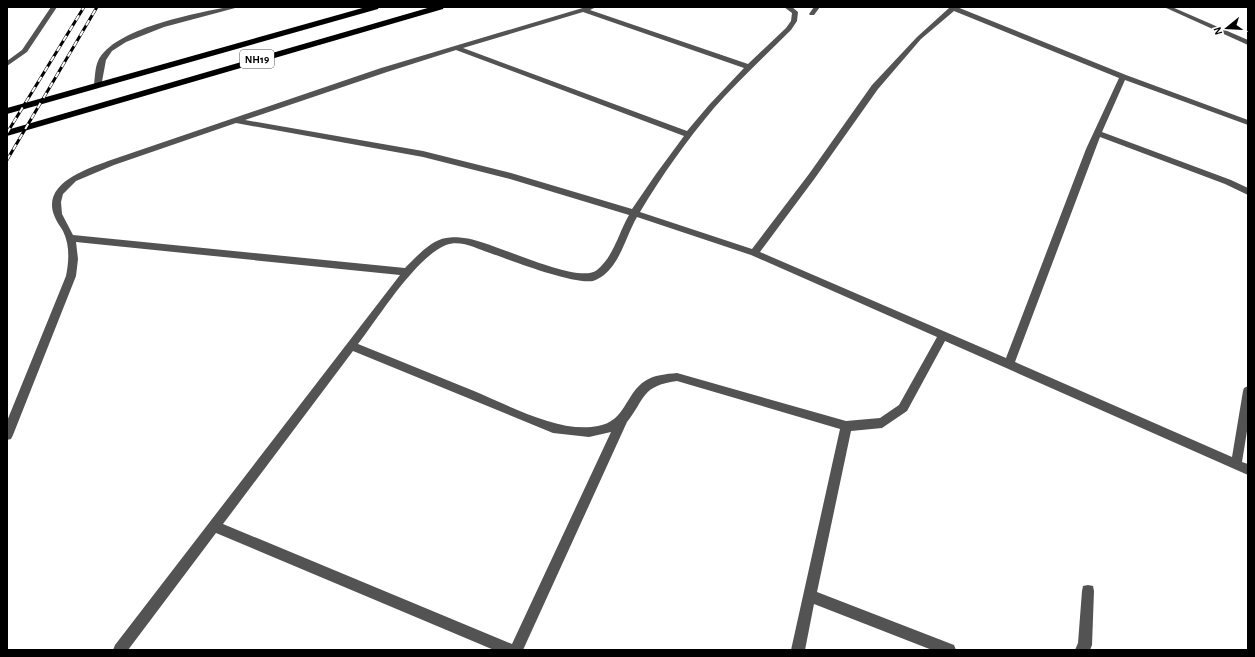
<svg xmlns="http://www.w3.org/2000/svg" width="1255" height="657" font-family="'Alegreya Sans',sans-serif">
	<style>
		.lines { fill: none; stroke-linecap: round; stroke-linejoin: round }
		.minor { fill: #535353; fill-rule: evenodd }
		.highway { fill: #000; fill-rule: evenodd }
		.rail-casing { stroke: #000; stroke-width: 3 }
		.rail { stroke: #fff; stroke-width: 2; stroke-dasharray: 6; stroke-linecap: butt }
		.labels { text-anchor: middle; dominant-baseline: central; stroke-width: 4; stroke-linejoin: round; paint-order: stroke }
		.shield { fill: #fff; stroke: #4c4c4c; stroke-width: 1 }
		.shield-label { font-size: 11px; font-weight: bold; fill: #000 }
	</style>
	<rect width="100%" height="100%" fill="#fff"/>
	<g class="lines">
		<g class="minor">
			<polygon points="51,7 57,7 27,52 7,66 7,61 22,50"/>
			<path d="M227,7H239L164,27L126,42L112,51L106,60L101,87H98L94,85C95,77 95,68 98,61C114,28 194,14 227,7Z"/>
			<path d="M586,7H596L590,10L748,64L786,28L791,21L792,13L784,7H792L798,12L797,21L791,30C765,56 738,81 714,108C687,140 662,175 640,212L752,249L809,174L872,85L917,37L949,8L948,7H957L1126,75L1248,120V125L1125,80L1102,132L1231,180L1248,188V195L1225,184L1100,137L1015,362L1232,457L1243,391L1244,388L1248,386V425L1242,462L1248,464V475L945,341L907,411L882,428L851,431L817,592L954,645L956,650H932L814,604L805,650H791L840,429L677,381C641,386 646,398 627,422L523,650H494L216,533L128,650H113L115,645L400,275L76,242L78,259L76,276L13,435L11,439L7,440V421L66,276C69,261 70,245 63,231C60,226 56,221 54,215C42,183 87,169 108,161L381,68ZM954,11L1119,78L1086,149L1006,358L760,252L815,178L878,89L921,39ZM583,12L744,68L709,105L687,131L463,48ZM456,50L684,136L656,174L632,209L511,173L423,151L245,120L387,72ZM236,123L423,157L510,179L629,215C619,232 614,256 597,270C578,286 490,240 464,238C459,237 451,237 446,238C431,240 415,258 405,268L73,235L62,214L61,202L63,194L76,181L114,165ZM637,217L751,255L937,337L899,405L880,418L846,421L677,373C666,374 654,375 645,381C625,394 626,421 598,426C561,434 508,405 474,391C435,375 397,360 358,344C379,317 415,258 446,245C460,239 478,249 490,253C513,261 571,284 593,281C596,280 601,277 604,275C621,261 626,236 637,217ZM353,351L553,433L589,437L611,432L512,644L223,524Z"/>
			<polygon points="814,7 820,7 814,15 810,15 809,14"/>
			<polygon points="1164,7 1172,7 1248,40 1248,45"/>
			<polygon points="1088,585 1093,586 1094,591 1092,645 1090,650 1075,650 1078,643 1082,591 1083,586"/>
		</g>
		<g class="highway">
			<polygon points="366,7 379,7 378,9 7,114 7,108"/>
			<polygon points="431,7 444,7 443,9 7,136 7,130"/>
		</g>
		<defs>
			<g id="rail">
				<polyline points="7,133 84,7"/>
				<polyline points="7,160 97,7"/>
			</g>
		</defs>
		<use href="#rail" class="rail-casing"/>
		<use href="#rail" class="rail"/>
	</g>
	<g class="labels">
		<rect class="shield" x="240" y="50" width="34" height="18" rx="3"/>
		<g class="shield-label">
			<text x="257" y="59">NH19</text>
		</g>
	</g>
	<rect width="1255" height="657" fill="none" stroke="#000000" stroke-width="16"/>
	<g transform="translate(1227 28) rotate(252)" stroke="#ffffff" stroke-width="3" paint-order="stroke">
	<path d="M0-3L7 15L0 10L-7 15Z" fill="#000000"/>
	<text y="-6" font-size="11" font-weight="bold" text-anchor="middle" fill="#000000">N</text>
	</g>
</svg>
